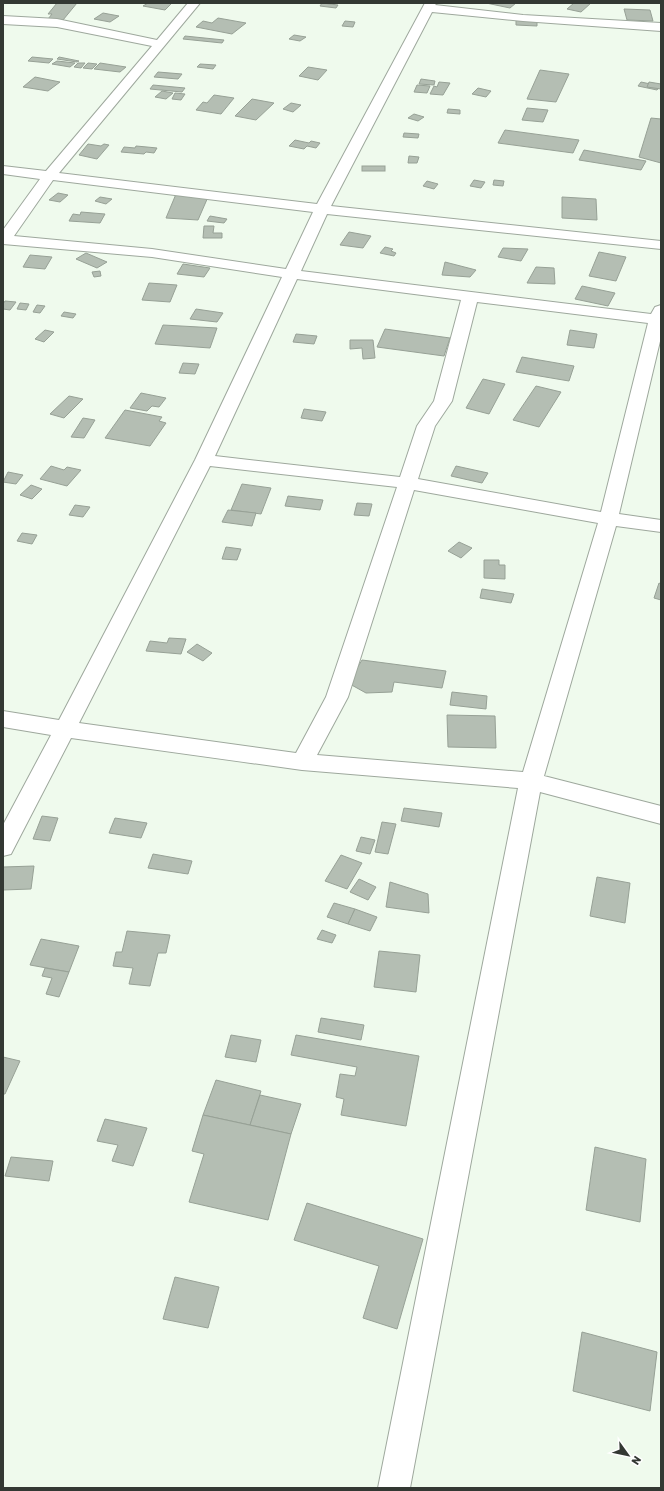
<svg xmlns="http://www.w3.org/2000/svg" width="664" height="1491" font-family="Rubik,sans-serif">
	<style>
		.building { fill: #b4beb3; stroke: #97a196 }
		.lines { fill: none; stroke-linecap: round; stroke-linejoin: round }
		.minor-casing { stroke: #9ea89d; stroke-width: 2 }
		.minor { fill: #fff; fill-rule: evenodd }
	</style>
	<rect width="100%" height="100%" fill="#effaed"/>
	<g class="building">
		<polygon points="57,3 77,3 63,20 48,19 52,14 48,14"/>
		<polygon points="148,3 172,3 165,10 143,6"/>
		<polygon points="322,3 338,5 336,8 320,6"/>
		<polygon points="486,3 516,3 510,8"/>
		<polygon points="574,3 591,3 581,12 567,9"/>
		<polygon points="624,9 650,10 653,21 627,20"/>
		<polygon points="103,13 119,16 110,22 94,19"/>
		<polygon points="218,18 246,23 232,34 196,27 203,21 212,23"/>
		<polygon points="516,20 537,21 537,26 516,25"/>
		<polygon points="345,21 355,22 353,27 342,26"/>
		<polygon points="294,35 306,37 300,41 289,39"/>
		<polygon points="185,36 224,40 222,43 183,39"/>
		<polygon points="32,57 53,59 49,63 28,61"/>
		<polygon points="59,57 79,61 77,62 57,59"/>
		<polygon points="57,61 75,63 70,67 52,64"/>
		<polygon points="78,63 85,63 81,68 74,67"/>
		<polygon points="88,63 97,64 92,69 83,68"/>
		<polygon points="100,63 126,67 120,72 94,69"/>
		<polygon points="200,64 216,65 213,69 197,67"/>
		<polygon points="308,67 327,70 318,80 299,76"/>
		<polygon points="540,70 569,74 556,102 527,99"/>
		<polygon points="158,72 182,74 178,79 154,77"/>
		<polygon points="35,77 60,82 48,91 23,87"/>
		<polygon points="421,79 435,81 434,85 419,84"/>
		<polygon points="439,82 450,83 443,95 430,94 434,86 437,87"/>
		<polygon points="641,82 660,86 657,90 638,86"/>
		<polygon points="649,82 661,84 661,89 647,87"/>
		<polygon points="153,85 185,88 182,92 150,89"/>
		<polygon points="417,85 430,86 427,93 414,92"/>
		<polygon points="478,88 491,91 486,97 472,94"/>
		<polygon points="162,91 173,93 166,99 155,97"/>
		<polygon points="175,93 185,94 181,100 172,99"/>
		<polygon points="214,95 234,98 221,114 196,110 203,102 207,103"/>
		<polygon points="252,99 274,103 256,120 235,116"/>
		<polygon points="291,103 301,105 293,112 283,109"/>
		<polygon points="527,108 548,110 543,122 522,120"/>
		<polygon points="448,109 460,110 460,114 447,113"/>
		<polygon points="414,114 424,117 418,121 408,118"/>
		<polygon points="651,118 661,119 661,163 639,157"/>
		<polygon points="505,130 579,140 573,153 498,143"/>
		<polygon points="404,133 419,134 418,138 403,137"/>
		<polygon points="295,140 309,143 311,141 320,143 316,148 307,146 304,149 289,146"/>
		<polygon points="88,144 101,146 104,144 109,145 97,159 79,155"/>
		<polygon points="136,146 147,147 157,148 154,153 146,152 144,154 121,152 124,147 135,148"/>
		<polygon points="584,150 646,161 641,170 579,160"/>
		<polygon points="409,156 419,157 417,163 408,163"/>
		<rect x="362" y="166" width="23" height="5"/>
		<polygon points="474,180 485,182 481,188 470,186"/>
		<polygon points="494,180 504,181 503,186 493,185"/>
		<polygon points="427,181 438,184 434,189 423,186"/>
		<polygon points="58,193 68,195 60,202 49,200"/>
		<polygon points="176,194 208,197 198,220 166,218"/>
		<polygon points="100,197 112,199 106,204 95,201"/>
		<polygon points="562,197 596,199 597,220 562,218"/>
		<polygon points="81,212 105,214 100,223 69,221 73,214 80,215"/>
		<polygon points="210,216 227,219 224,223 207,221"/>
		<polygon points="204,226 214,226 213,233 222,233 222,238 203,238"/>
		<polygon points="349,232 371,236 363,248 340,245"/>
		<polygon points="385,247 393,249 391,251 396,253 394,256 380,253"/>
		<polygon points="503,248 528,249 521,261 498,257"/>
		<polygon points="599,252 626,257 616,281 589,276"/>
		<polygon points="86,253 107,262 97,268 76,259"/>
		<polygon points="30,255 52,257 45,269 23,267"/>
		<polygon points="445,262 476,270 470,277 442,275"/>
		<polygon points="183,264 210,268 204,277 177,274"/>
		<polygon points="536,267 554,268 555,284 527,283"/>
		<polygon points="100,271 101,276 94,277 92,272"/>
		<polygon points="149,283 177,285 170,302 142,300"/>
		<polygon points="582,286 615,293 608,306 575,299"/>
		<polygon points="5,301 16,302 10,310 3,309 3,304"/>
		<polygon points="20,303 29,304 26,310 17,309"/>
		<polygon points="37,305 45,306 40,313 33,312"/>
		<polygon points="196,309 223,313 217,322 190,319"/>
		<polygon points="64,312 76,314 73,318 61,316"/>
		<polygon points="163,325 217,328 210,348 155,344"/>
		<polygon points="385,329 450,338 444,356 377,347"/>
		<polygon points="45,330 54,332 44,342 35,339"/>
		<polygon points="570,330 597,334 594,348 567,345"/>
		<polygon points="296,334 317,336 314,344 293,342"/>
		<polygon points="350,340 373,340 375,358 363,359 362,348 350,349"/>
		<polygon points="522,357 574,366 569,381 516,372"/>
		<polygon points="183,363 199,364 195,374 179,373"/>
		<polygon points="483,379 505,384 489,414 466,408"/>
		<polygon points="536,386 561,392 539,427 513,420"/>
		<polygon points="141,393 166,398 159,407 152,406 147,411 130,408"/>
		<polygon points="69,396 83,399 64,418 50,414"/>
		<polygon points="304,409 326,412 322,421 301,418"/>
		<polygon points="125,410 162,417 159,421 166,423 150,446 105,438"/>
		<polygon points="83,418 95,420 84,438 71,437"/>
		<polygon points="51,466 64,470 67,467 81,470 67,486 40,479"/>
		<polygon points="456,466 488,473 482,483 451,476"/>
		<polygon points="8,472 23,475 16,484 3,482"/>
		<polygon points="242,484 271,488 261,514 231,510"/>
		<polygon points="31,485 42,489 32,499 20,495"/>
		<polygon points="288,496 323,500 320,510 285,506"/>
		<polygon points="357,503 372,504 369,516 354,515"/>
		<polygon points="75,505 90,507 83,517 69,515"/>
		<polygon points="228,510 256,513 252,526 222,522"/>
		<polygon points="22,533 37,535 32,544 17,541"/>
		<polygon points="459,542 472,548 461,558 448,551"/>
		<polygon points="226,547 241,549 237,560 222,559"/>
		<polygon points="484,560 499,560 499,565 505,565 505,579 484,578"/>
		<polygon points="659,583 661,584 661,600 654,598"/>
		<polygon points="482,589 514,594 511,603 480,598"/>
		<polygon points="169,638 186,639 181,654 146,651 150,641 167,643"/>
		<polygon points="197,644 212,653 203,661 187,652"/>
		<polygon points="362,660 446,671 442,688 394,682 392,692 366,693 348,683"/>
		<polygon points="452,692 487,696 486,709 450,705"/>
		<polygon points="447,715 495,716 496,748 448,747"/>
		<polygon points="404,808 442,813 439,827 401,821"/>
		<polygon points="42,816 58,818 50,841 33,839"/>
		<polygon points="115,818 147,823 141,838 109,833"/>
		<polygon points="382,822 396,824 388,854 375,852"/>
		<polygon points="361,837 375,840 370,854 356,851"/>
		<polygon points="153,854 192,861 188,874 148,868"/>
		<polygon points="341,855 362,863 347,889 325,881"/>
		<polygon points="34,866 31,889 3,890 3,867"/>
		<polygon points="597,877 630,883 625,923 590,916"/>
		<polygon points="359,879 376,887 368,900 350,892"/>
		<polygon points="390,882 428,894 429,913 386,907"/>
		<polygon points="334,903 355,909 348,924 327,917"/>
		<polygon points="355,909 377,917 370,931 348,924"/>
		<polygon points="322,930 336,935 332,943 317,939"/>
		<polygon points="127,931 170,935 166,953 158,953 150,986 129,984 133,968 113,966 116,952 122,952"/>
		<polygon points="41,939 79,946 69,972 30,965"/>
		<polygon points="379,951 420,955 416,992 374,987"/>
		<polygon points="45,968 69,972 59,997 46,994 52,978 42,976"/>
		<polygon points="321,1018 364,1025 361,1040 318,1032"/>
		<polygon points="231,1035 261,1040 256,1062 225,1057"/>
		<polygon points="296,1035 419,1056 406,1126 341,1115 344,1099 336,1097 340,1074 355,1076 357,1067 291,1055"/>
		<polygon points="3,1057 20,1061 5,1094 3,1094"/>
		<polygon points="216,1080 261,1091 250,1125 203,1115"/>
		<polygon points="260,1095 301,1104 291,1134 250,1125"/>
		<polygon points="203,1115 291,1134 268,1220 189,1202 204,1154 192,1151"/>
		<polygon points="105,1119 147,1128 133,1166 112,1161 118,1145 97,1141"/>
		<polygon points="595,1147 646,1159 640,1222 586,1210"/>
		<polygon points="11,1157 53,1161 49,1181 5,1176"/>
		<polygon points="307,1203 423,1239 397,1329 363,1318 379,1266 294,1240"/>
		<polygon points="175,1277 219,1287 208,1328 163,1319"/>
		<polygon points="582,1332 657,1352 650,1411 573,1391"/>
	</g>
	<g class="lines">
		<defs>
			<path id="minor" d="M188,3H200L59,173L317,204L425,3H437L435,5L523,15L661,23V31L523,21L432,12L331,206L661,241V249L327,214L301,271L651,314L655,307L661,305V337L619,514L661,520V532L616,526L544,776L661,806V824L540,792L410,1488H378L518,788L302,770L71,738L11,854L3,856V825L51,735L3,727V711L59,720L195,460L282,277L152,257L3,244V230L40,179L3,174V166L46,171L152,46L57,27L3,24V16L57,19L157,40ZM53,180L313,212L286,269L152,249L14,236ZM297,279L461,300L434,401L417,426L400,477L215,456ZM477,302L648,323L601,512L418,479L435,426L452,401ZM210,466L397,487L326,697L296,753L79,723ZM414,490L598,523L523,772L317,755L348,697Z"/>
		</defs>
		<use href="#minor" class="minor-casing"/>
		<use href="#minor" class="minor"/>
	</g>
	<rect width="664" height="1491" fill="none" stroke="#333833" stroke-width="8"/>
	<g transform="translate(628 1455) rotate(123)" stroke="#ffffff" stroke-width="3" paint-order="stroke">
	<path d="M0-3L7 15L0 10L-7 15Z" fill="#333833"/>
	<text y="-6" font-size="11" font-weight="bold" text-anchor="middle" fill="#333833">N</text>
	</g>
</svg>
